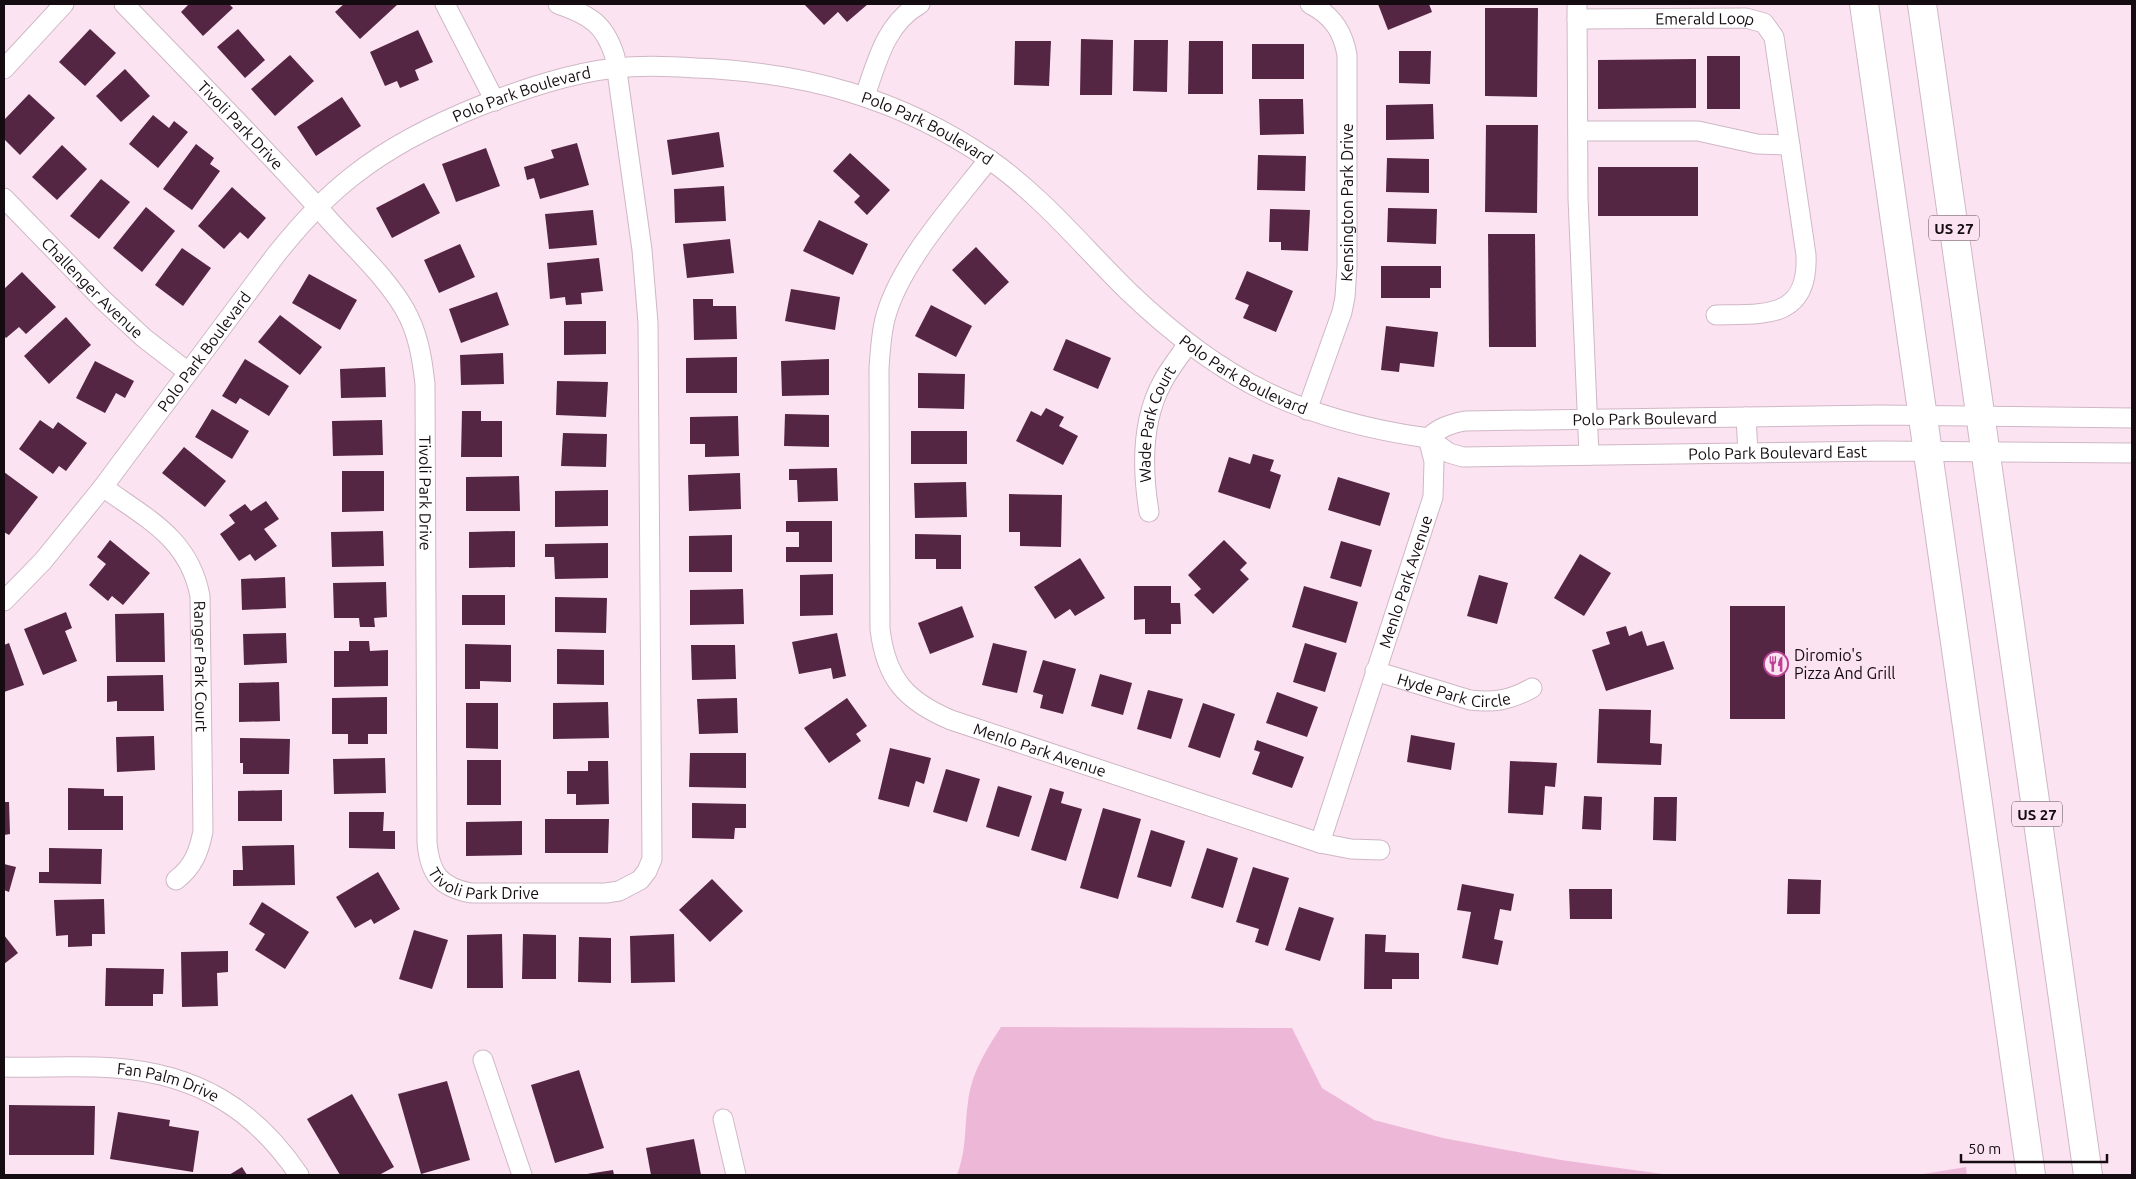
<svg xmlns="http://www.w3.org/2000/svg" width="2136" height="1179" font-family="Ubuntu,sans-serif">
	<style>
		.green { fill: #edb8d7 }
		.building { fill: #542643 }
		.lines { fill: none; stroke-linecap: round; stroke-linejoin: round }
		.minor-casing { stroke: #cfb7c5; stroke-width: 21 }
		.trunk-casing { stroke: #cfb7c5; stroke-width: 30 }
		.minor { stroke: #fff; stroke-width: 19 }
		.trunk { stroke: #fff; stroke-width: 28 }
		.labels { text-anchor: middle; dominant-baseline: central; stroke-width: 5; stroke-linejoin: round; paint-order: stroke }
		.shield { fill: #fce3f1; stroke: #5a4c54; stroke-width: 1 }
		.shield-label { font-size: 15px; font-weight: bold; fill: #140c11 }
		.street-label { font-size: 16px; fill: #140c11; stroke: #fce3f1 }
		.poi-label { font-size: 16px; fill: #140c11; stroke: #fce3f1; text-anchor: start }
	</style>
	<rect width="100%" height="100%" fill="#fce3f1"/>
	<g class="green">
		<path d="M1001,1027L1292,1028L1322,1088L1374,1120L1443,1138L1501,1149L1561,1160L1670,1175H957C967,1148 964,1129 968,1102C971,1074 986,1050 1001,1027Z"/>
		<polygon points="1966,1167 1967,1175 1913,1175 1917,1175"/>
	</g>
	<g class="building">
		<polygon points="189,4 229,4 233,8 203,36 181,12"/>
		<polygon points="344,4 398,4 360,39 335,12"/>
		<polygon points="804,4 868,4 847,22 838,12 824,25"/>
		<polygon points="1378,4 1429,4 1432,12 1388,30"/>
		<polygon points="1485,8 1538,8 1537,97 1485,96"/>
		<polygon points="90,29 116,53 85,86 59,62"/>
		<polygon points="238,29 265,60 245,78 217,47"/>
		<polygon points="418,30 433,62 415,70 419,80 400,88 397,81 385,86 370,52"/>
		<polygon points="1081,39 1113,40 1112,95 1080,95"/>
		<polygon points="1134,40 1168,40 1167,92 1133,91"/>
		<polygon points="1015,41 1051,41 1049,86 1014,85"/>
		<polygon points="1189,41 1223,41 1223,94 1188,94"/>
		<rect x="1252" y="44" width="52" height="35"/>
		<polygon points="1399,51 1431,51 1430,84 1399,83"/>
		<polygon points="290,55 314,81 275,116 251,89"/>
		<rect x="1707" y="56" width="33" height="53"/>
		<polygon points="1696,59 1696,108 1598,109 1598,60"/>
		<polygon points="125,69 150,96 121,122 96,96"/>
		<polygon points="29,94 55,118 20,155 4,139 4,120"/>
		<polygon points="342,97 361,126 316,156 297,127"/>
		<polygon points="1259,99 1303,99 1304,134 1260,135"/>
		<polygon points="1433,104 1434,139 1386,140 1386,105"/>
		<polygon points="153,115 169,128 174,121 188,132 158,168 129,144"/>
		<polygon points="1486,125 1538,125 1537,213 1485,212"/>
		<polygon points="719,132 724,167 672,175 667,140"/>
		<polygon points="577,143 589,185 540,199 534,178 527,180 524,167 554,158 551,150"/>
		<polygon points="196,144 214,158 210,164 220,171 192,210 163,189"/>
		<polygon points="62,145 87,169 57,200 32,177"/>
		<polygon points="486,148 500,186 456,202 442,164"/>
		<polygon points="850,153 890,190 867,215 854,202 860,196 833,171"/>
		<polygon points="1258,155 1306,156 1305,191 1257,190"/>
		<polygon points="1387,158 1429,159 1429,193 1386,192"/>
		<rect x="1598" y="167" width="100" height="49"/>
		<polygon points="101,179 130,202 99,239 70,216"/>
		<polygon points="424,183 440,213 392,238 376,208"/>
		<polygon points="724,186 726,221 675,223 674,189"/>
		<polygon points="232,187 266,218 248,239 240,232 224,249 198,226"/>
		<polygon points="146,207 175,231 142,272 113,248"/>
		<polygon points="1388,208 1437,209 1436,244 1387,242"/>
		<polygon points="1270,209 1310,210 1308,251 1281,250 1281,242 1269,242"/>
		<polygon points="593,210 597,245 549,249 545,214"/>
		<polygon points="819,220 868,244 853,275 803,251"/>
		<polygon points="1488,234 1535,234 1536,347 1489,347"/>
		<polygon points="730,239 734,273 687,278 683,244"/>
		<polygon points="460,244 475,277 439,293 424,260"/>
		<polygon points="976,247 1009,282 985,305 952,270"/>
		<polygon points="182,248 211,268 183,306 155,285"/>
		<polygon points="599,258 603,291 581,293 582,304 566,305 565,297 550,299 547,263"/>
		<polygon points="1381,266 1441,266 1441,288 1430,288 1430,298 1381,298"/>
		<polygon points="1247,271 1293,291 1276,332 1243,318 1249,305 1235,299"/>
		<polygon points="22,272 56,307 26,334 19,327 6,338 4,336 4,289"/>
		<polygon points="309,274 357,300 340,330 292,303"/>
		<polygon points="791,289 840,297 835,330 785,321"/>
		<polygon points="497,292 509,325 461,343 449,309"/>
		<polygon points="693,299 713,299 713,306 736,306 737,339 694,340"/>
		<polygon points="931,305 972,326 956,357 915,336"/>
		<polygon points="280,315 322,347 300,375 258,342"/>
		<polygon points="66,317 91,345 49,384 24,356"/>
		<polygon points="564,321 606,321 606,354 564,355"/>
		<polygon points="1386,326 1438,332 1434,367 1400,363 1399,372 1381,370"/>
		<polygon points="1066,339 1111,358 1098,389 1053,370"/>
		<polygon points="503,353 504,384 461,385 460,355"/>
		<polygon points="737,357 737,393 686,393 686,358"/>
		<polygon points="245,359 289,386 269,416 240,398 236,404 222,396"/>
		<polygon points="829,359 829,395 782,396 781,361"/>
		<polygon points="95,361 134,381 125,398 116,393 105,413 76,398"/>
		<polygon points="385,367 386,397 341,398 340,369"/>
		<polygon points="918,373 965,374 964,409 918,408"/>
		<polygon points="557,381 608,382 606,417 556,415"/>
		<polygon points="1046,408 1064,417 1059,426 1078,436 1063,465 1016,441 1031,411 1041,416"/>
		<polygon points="212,409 249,431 232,459 195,437"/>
		<polygon points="462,411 481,411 481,421 502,421 502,457 461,457"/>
		<polygon points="785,414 829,415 829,447 784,446"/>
		<polygon points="738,416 739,456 705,457 705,444 690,444 690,417"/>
		<polygon points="40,420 53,429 58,422 87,443 66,471 59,466 53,474 19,449"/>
		<polygon points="382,420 383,455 333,456 332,421"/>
		<rect x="911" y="431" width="56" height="33"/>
		<polygon points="563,433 607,434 606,467 561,466"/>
		<polygon points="184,447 226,481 205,507 162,473"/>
		<polygon points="1253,454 1274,460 1270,471 1281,475 1270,509 1218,492 1229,457 1250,464"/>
		<polygon points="837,468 838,501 798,502 797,480 789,480 789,469"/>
		<polygon points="342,471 384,471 384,511 342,512"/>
		<polygon points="4,472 38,497 9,535 4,532"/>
		<polygon points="740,473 741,509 689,511 688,475"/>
		<polygon points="519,476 520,511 466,511 466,477"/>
		<polygon points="1338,477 1390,493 1380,526 1328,510"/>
		<polygon points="966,482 967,517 915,518 914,483"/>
		<polygon points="608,490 608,526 555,527 555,491"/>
		<polygon points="1009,494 1062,495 1061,547 1020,546 1020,532 1009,532"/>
		<polygon points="266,501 279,519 264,529 277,546 255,561 250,554 239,561 220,534 235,523 229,515 245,504 251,511"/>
		<polygon points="786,521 832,521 832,562 786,562 786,547 799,547 799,532 786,532"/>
		<polygon points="383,531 384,566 332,567 331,532"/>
		<polygon points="515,531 515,567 469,568 469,532"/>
		<polygon points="915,534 961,535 961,569 936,569 936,559 915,559"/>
		<polygon points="732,535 732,572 689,572 689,536"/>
		<polygon points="110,540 150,573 123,605 112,596 108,601 89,585 106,564 97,557"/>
		<polygon points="1224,540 1247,563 1240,570 1249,579 1213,614 1194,595 1201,589 1188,575"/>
		<polygon points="1341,541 1372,550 1361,587 1330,578"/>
		<polygon points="608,543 608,578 555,579 554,557 545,557 545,544"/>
		<polygon points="1580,554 1611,573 1584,616 1554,598"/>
		<polygon points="1080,558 1105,598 1075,616 1070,609 1055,619 1034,587"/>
		<polygon points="833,574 833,615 800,616 800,575"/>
		<polygon points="1479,575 1508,583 1497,624 1467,616"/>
		<polygon points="285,577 286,608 242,610 241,579"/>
		<polygon points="386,582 387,617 374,618 375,627 360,627 359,618 334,618 333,583"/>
		<polygon points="1134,586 1171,586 1171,603 1180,603 1181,624 1171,624 1171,634 1145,634 1145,619 1134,620"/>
		<polygon points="1304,586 1358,602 1346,643 1292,627"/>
		<polygon points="743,589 744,624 690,625 690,590"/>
		<rect x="462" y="595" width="43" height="30"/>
		<polygon points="555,597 607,598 606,633 555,632"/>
		<polygon points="962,606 974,637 930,654 918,623"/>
		<rect x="1730" y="606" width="55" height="113"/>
		<polygon points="66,612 72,628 65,631 77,661 43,675 24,629"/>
		<polygon points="164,613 165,662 116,662 115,614"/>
		<polygon points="1626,626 1629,636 1642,631 1647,646 1664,641 1674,669 1606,691 1592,650 1610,644 1606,632"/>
		<polygon points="286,633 287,663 244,665 243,634"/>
		<polygon points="837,633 846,676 833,679 831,668 799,674 792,642"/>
		<polygon points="349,641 369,641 370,651 388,650 388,686 334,687 334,651 349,651"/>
		<polygon points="9,643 24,685 4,692 4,645"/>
		<polygon points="993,643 1027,651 1017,693 982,685"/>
		<polygon points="1305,643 1337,653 1325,692 1293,682"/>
		<polygon points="465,644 511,645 511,682 480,681 480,689 465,689"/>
		<polygon points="691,645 735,645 736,679 692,680"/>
		<polygon points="557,649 604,650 604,685 557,684"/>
		<polygon points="1043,660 1076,669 1063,714 1040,708 1043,695 1033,692"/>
		<polygon points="1100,674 1132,683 1123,715 1091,706"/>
		<polygon points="163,675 164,711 117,711 117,701 107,702 107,676"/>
		<polygon points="279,682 280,721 239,722 239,683"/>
		<polygon points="1148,690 1183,699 1171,739 1137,729"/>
		<polygon points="1277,692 1318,707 1307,737 1266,723"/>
		<polygon points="387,697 387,734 368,734 368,744 348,744 348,734 332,734 332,698"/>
		<polygon points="737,698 738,733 699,734 697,699"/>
		<polygon points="847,698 867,726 856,734 861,741 829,763 804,728"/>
		<polygon points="608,702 609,738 553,739 553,703"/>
		<polygon points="466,703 498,703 498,749 466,748"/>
		<polygon points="1203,703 1235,714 1220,758 1188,747"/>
		<polygon points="1599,709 1651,710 1650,743 1662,744 1661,765 1597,763"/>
		<polygon points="1411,735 1455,743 1451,770 1407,762"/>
		<polygon points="154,736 155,770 117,772 116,737"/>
		<polygon points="240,738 290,739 289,774 243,774 243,763 240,763"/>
		<polygon points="1257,740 1304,757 1292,788 1252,774 1260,752 1254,750"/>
		<polygon points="890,748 931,758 924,784 916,781 909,807 878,799"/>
		<polygon points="690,753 746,753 746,788 689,787"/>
		<polygon points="385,758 386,793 334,794 333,759"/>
		<rect x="467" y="760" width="34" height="45"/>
		<polygon points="588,761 608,761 609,804 576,805 576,794 567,794 567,771 588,771"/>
		<polygon points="1510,761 1557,763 1555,787 1545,786 1543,815 1508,813"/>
		<polygon points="946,769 980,779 967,822 933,812"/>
		<polygon points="998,786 1032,796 1019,837 986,827"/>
		<polygon points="68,788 104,789 104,796 123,796 123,830 68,830"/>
		<polygon points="1050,788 1064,792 1061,803 1082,809 1066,861 1031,850"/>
		<polygon points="282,790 282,821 238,821 238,791"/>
		<polygon points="1584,796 1602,797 1601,830 1582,829"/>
		<polygon points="1654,797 1677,797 1676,841 1653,840"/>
		<polygon points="4,802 9,802 10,834 4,835"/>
		<polygon points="692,803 746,804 746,828 735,828 734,839 692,838"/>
		<polygon points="1103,808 1141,819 1118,899 1080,888"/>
		<polygon points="349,812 384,812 383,831 395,831 395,849 349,848"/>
		<polygon points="545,819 609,819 608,853 545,853"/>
		<polygon points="522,821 522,855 466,856 466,822"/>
		<polygon points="1151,830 1185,841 1171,887 1137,877"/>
		<polygon points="294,845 295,885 233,886 233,870 243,870 242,846"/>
		<polygon points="49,848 102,849 101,884 39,883 39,872 49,872"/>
		<polygon points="1207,848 1238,858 1223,908 1191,898"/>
		<polygon points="4,864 16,867 9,892 4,890"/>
		<polygon points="1253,867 1289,878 1268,946 1255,942 1259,929 1236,922"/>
		<polygon points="378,872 400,909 374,924 371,919 355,928 336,897"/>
		<polygon points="712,879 743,911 710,942 679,910"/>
		<polygon points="1788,879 1821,880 1820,914 1787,914"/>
		<polygon points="1462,884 1514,894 1511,911 1500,909 1494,939 1503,941 1498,965 1462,958 1471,912 1457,910"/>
		<polygon points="1569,889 1612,889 1612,919 1570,919"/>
		<polygon points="104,899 105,934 92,934 92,946 68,947 68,935 56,936 54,900"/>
		<polygon points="262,902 309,932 285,969 255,950 265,934 249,924"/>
		<polygon points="1299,907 1334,918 1320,961 1285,950"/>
		<polygon points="414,930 448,940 432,989 399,979"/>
		<polygon points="502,934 503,988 467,988 467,935"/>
		<polygon points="523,934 556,935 556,979 522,979"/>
		<polygon points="674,934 675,982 631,983 630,936"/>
		<polygon points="1365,934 1386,935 1385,952 1419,953 1419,979 1392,979 1392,989 1364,989"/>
		<polygon points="4,935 18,953 4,964"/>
		<polygon points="579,937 611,938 611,983 578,982"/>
		<polygon points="228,951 228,972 217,973 218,1006 182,1007 181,952"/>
		<polygon points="106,968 164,969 163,994 153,994 153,1006 105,1006"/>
		<polygon points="579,1070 604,1148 555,1163 531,1085"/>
		<polygon points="447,1081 470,1160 421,1174 398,1094"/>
		<polygon points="352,1094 394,1167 379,1175 340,1175 307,1119"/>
		<polygon points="9,1105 95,1106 94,1155 9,1155"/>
		<polygon points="118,1112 170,1120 169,1126 199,1131 193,1172 110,1159"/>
		<polygon points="694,1139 701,1175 651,1175 646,1148"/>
		<polygon points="242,1167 247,1175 229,1175"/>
		<polygon points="613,1170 614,1175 588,1175 587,1174"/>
	</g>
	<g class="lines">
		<defs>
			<g id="minor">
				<path id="s1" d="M124,4C193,76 264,147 330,221C355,249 385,276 404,308C418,332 422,357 425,384L427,843C430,873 439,887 471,893H606L619,891L640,880L647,871L652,859L648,323L642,250L615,57C605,24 590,15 558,4"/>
				<polyline points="445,4 495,101"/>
				<polyline points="1577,4 1578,198 1589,455"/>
				<path id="s2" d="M1577,19L1746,18L1764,23L1774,37L1806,255C1809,320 1763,314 1716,315"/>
				<polyline points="4,69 64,4"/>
				<path d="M865,96C877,61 886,23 920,4"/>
				<polyline points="1578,131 1698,131 1757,144 1790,145"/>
				<path id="s3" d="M989,159C954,204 899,264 885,319C881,335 880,352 879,369L880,629C886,679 906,701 951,720L1320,843L1351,849L1380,850"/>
				<path id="s4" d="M4,198L102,299L144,338L188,372"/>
				<path id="s5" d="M1307,410L1342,312L1345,297L1347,267V55C1343,31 1332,15 1310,4"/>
				<polyline points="1746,417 1748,453"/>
				<path id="s6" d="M1428,438L1449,453L1463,457L1881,451L2132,453"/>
				<path id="s7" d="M1428,438C1439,428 1449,424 1465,421L1880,415L2132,418"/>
				<path id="s8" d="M103,487C147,519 189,538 200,596L203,831C199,852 193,867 176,880"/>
				<path id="s9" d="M1149,512C1142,469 1141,422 1162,383C1169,369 1179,357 1188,344"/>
				<path id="s10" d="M4,601L43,561L103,487L275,256C298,227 324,198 354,175C392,145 437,123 482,105C524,89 570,73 616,68C642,65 669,66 696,68C804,72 900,98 990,160C1043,197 1083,247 1129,292C1222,381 1301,420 1428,438"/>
				<path id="s11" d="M1375,671L1470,700C1494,703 1511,700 1532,688"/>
				<path id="s12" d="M1320,843L1433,497L1434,461L1428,438"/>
				<polyline points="483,1060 522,1175"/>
				<path id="s13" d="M4,1067C40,1068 78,1065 115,1068C196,1074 254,1108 299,1175"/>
				<polyline points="723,1119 736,1175"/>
			</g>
			<g id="trunk">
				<polyline points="1864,4 2031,1175"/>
				<polyline points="1922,4 2088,1175"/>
			</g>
		</defs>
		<use href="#minor" class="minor-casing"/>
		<use href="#trunk" class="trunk-casing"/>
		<use href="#minor" class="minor"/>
		<use href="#trunk" class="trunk"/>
	</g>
	<defs>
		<symbol id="restaurant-ring" viewBox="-11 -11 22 22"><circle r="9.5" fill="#fce3f1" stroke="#bb4194" stroke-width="1.5"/><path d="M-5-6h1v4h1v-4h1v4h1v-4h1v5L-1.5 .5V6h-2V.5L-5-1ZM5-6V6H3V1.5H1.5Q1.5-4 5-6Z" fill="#bb4194"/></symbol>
	</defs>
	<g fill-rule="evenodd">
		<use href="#restaurant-ring" x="1762" y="650" width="28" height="28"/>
	</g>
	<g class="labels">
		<g class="shield">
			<rect x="1929" y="215.5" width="50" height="25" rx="4"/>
			<rect x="2012" y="801.5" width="50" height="25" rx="4"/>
		</g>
		<g class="shield-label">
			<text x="1954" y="228">US 27</text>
			<text x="2037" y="814">US 27</text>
		</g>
		<g class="street-label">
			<text stroke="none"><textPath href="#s2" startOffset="128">Emerald Loop</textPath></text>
			<text stroke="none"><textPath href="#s10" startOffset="740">Polo Park Boulevard</textPath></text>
			<text stroke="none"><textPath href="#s1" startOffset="168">Tivoli Park Drive</textPath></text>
			<text stroke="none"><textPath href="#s10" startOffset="1160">Polo Park Boulevard</textPath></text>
			<text stroke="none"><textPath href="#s5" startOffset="214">Kensington Park Drive</textPath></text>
			<text stroke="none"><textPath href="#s4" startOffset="126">Challenger Avenue</textPath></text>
			<text stroke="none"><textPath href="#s10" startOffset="320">Polo Park Boulevard</textPath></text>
			<text stroke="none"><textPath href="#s10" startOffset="1565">Polo Park Boulevard</textPath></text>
			<text stroke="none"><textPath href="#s7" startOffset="221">Polo Park Boulevard</textPath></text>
			<text stroke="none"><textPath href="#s9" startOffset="90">Wade Park Court</textPath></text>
			<text stroke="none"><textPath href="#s6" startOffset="355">Polo Park Boulevard East</textPath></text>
			<text stroke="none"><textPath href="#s1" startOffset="602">Tivoli Park Drive</textPath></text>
			<text stroke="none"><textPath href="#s12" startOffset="275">Menlo Park Avenue</textPath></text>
			<text stroke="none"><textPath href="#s8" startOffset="221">Ranger Park Court</textPath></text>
			<text stroke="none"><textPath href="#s11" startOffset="82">Hyde Park Circle</textPath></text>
			<text stroke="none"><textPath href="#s3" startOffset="719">Menlo Park Avenue</textPath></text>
			<text stroke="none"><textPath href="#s1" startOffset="1036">Tivoli Park Drive</textPath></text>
			<text stroke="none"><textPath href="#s13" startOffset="166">Fan Palm Drive</textPath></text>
		</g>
		<g class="poi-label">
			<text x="1794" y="655">Diromio's<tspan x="1794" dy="18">Pizza And Grill</tspan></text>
		</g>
	</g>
	<rect width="2136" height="1179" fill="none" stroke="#140c11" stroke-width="10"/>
	<path d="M1961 1154v8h146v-8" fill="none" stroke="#140c11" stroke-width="2.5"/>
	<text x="1968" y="1154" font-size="15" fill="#140c11" stroke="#fce3f1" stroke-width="4" paint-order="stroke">50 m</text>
</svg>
